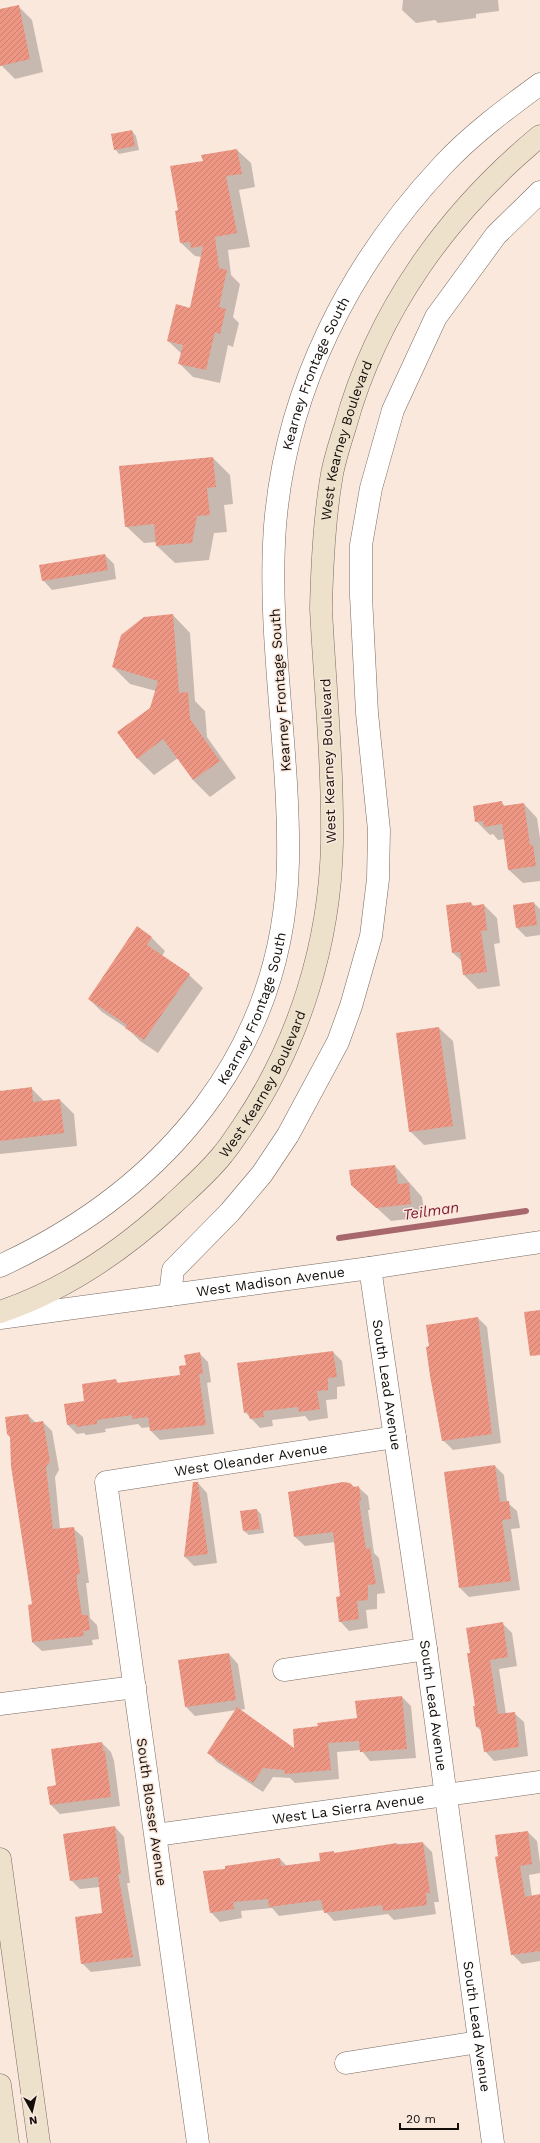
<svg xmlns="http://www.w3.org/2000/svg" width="540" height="2143" font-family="'Work Sans',sans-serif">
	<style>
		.shadow { fill: #0003 }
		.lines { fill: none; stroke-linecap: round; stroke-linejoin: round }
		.stream { stroke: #a6676d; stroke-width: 6 }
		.building { fill: url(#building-hatch) }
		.street-casing { stroke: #796a60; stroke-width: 23 }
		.secondary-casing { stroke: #796a60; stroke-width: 23 }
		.street { stroke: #fff; stroke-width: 22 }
		.secondary { stroke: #eee1cc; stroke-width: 22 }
		.labels { text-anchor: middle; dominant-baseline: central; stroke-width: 3; stroke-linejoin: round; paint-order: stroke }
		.street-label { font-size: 14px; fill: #130e0a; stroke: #fae8dd }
		.water-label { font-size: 15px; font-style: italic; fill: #7e1631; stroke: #fae8dd }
	</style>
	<defs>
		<pattern id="building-hatch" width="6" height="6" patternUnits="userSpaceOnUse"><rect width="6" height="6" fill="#ec9683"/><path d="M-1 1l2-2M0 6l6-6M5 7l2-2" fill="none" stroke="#ca8070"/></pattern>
	</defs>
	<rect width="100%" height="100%" fill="#fae8dd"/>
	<g class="shadow">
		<polygon points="403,0 498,0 499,11 476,14 476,18 438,23 435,20 416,23 402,10"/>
		<polygon points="18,6 32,20 43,72 15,79 1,65 0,10"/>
		<polygon points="132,131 136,136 139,150 119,154 115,149"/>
		<polygon points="237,150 251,163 255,187 239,190 250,247 228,250 231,275 240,284 233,317 239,323 233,347 228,345 220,383 193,377 180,364 182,354 168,341 190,309 202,257 195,256 181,243 176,212 179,211 204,162"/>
		<polygon points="213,458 230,475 233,504 224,505 227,532 214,533 209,560 175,563 157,546 157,542 144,543 126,526"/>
		<polygon points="105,555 114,564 116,579 52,590 43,580"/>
		<polygon points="173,615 190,633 195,701 205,711 207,737 236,778 210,797 193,780 178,758 154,775 137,758 156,691 130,684 113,667"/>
		<polygon points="502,803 506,807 524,804 537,818 540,838 540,881 523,883 509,870 505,839 498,840 493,834 490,835 476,821"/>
		<polygon points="471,903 474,906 484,905 497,918 500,943 494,944 500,986 478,989 464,975 463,962 453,953 447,906"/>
		<polygon points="534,903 540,909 540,935 526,937 517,928"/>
		<polygon points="137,928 152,938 165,951 162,956 189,975 203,988 158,1053 140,1041 128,1029 102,1012 89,999"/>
		<polygon points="439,1028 453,1041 466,1139 424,1145 410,1131"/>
		<polygon points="31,1088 45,1102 60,1100 74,1114 77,1146 0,1154 0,1092"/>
		<polygon points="395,1166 422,1197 425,1217 391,1221 352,1185"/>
		<polygon points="478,1318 487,1327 501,1443 453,1450 443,1440"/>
		<polygon points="333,1352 342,1361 345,1386 337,1387 337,1399 326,1400 328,1418 309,1421 305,1416 272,1420 273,1426 260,1428 245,1412"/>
		<polygon points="199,1353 208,1362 211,1382 207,1383 214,1434 160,1440 151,1431 150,1427 142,1428 138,1424 105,1429 106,1432 86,1435 84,1433 77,1434 68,1425 65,1405 85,1402 116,1380 119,1384 181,1376 187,1366"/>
		<polygon points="28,1415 36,1423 43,1422 52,1431 59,1470 55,1477 60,1529 73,1528 83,1537 89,1583 86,1583 90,1618 97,1625 99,1639 92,1640 93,1645 42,1651 32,1642 33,1605"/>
		<polygon points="495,1466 504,1475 507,1502 517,1511 520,1528 511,1529 520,1590 469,1597 460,1588"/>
		<polygon points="198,1483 207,1493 217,1563 194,1566 185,1557"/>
		<polygon points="358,1487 368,1496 370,1510 368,1510 374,1553 379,1558 385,1593 377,1594 377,1609 366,1610 368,1628 349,1631 340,1621 341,1597 335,1542 305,1546 295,1537 353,1488"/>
		<polygon points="257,1510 261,1514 264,1533 249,1535 244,1531"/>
		<polygon points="503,1624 512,1633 517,1666 499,1669 506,1714 514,1713 524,1722 528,1756 494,1761 485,1751 482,1732 477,1727 471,1654"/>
		<polygon points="229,1654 238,1664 245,1709 239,1710 295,1750 319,1727 358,1719 402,1697 411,1706 416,1758 370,1761 361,1750 337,1752 339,1779 295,1783 290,1778 273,1777 263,1792 217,1762 208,1752 237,1710 195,1716 186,1707"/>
		<polygon points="102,1743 111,1752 114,1761 120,1806 60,1814 51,1805 48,1787 57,1786"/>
		<polygon points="115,1827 124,1837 130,1883 127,1883 141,1966 91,1972 82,1963 103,1914 100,1887 80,1889 71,1880"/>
		<polygon points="528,1832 537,1841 540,1863 540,1873 529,1875 532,1897 540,1895 540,1961 522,1964 512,1954 496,1858"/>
		<polygon points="423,1843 432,1852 439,1902 434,1902 436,1914 394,1920 388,1914 334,1921 324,1910 279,1916 272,1908 241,1911 242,1918 220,1922 211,1912 226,1870 280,1859 287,1866 321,1862 334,1852 335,1854 396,1844"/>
	</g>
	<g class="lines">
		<polyline class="stream" points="339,1238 526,1211"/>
	</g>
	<g class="building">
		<polygon points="19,5 30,59 0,66 0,9"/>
		<polygon points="132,130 135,146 114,150 111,134"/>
		<polygon points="237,149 242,174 226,176 237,233 215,237 219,268 227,270 219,307 226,309 220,334 215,332 206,370 178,364 183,345 167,341 176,304 190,308 203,246 191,248 190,242 180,243 175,211 178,210 170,166 203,161 201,155"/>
		<polygon points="213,457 216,487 207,488 210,515 197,516 192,543 156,546 154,524 125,527 119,466"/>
		<polygon points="105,554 108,570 42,581 39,565"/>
		<polygon points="173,614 179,693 188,692 190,719 220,761 193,780 163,739 137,759 117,732 150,708 158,681 112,667 121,635 144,617"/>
		<polygon points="502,801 503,806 524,803 530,845 533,845 536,866 508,870 502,824 484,827 483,821 475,822 473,806"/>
		<polygon points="471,902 472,906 484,904 487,930 481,931 487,972 463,975 460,952 452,953 446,905"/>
		<polygon points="534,902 537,925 516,928 513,905"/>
		<polygon points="137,926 152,937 147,945 190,974 144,1040 125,1028 127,1025 88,999"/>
		<polygon points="439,1027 453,1126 409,1132 396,1033"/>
		<polygon points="32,1087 33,1102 60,1099 64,1133 0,1141 0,1091"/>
		<polygon points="395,1165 398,1184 409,1183 411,1204 376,1208 351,1185 349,1170"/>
		<polygon points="540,1310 540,1355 530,1356 524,1312"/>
		<polygon points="478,1317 492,1434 442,1441 430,1376 426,1347 429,1346 426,1325"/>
		<polygon points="333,1351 337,1377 328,1378 328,1390 317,1391 320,1409 299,1412 298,1407 263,1411 264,1417 250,1419 248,1412 244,1413 237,1363"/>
		<polygon points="200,1352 203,1374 199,1374 206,1425 150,1431 148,1417 132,1419 132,1415 97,1420 97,1424 76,1427 76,1424 67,1425 64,1404 84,1401 82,1384 116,1379 117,1383 180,1375 179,1366 186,1365 184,1355"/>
		<polygon points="28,1414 31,1423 43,1421 50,1461 46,1467 53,1529 74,1527 80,1574 77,1574 77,1583 82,1615 88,1615 90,1630 83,1631 84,1636 32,1642 28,1605 32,1604 11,1466 10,1437 7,1434 5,1417"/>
		<polygon points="495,1465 500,1502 509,1501 511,1519 502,1520 511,1581 459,1588 444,1472"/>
		<polygon points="193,1482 198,1482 208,1554 184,1557"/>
		<polygon points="343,1482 350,1483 354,1487 359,1486 361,1500 359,1501 366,1549 370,1548 376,1584 368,1585 368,1600 357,1601 359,1619 339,1622 336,1597 340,1596 333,1532 294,1537 288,1492"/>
		<polygon points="257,1509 260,1529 243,1531 240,1511"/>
		<polygon points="503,1622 508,1657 490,1660 498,1714 515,1712 519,1747 484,1752 480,1727 476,1727 473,1706 475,1706 467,1653 470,1653 466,1628"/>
		<polygon points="229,1653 236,1700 185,1707 178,1660"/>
		<polygon points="402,1696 407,1749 360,1752 359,1741 328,1743 331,1770 285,1774 284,1770 263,1768 253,1783 207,1753 237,1707 294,1748 293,1729 318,1726 317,1723 357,1718 355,1701"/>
		<polygon points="102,1742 103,1751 105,1751 111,1797 50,1805 47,1787 56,1785 51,1749"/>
		<polygon points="115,1826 121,1874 118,1874 133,1957 81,1964 75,1917 102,1913 98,1877 70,1881 63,1834"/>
		<polygon points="528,1831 532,1864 520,1866 525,1897 540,1894 540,1951 511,1955 495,1857 498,1856 495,1835"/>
		<polygon points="423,1842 430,1893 426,1893 427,1905 383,1911 382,1905 324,1913 321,1900 269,1907 268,1899 233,1902 234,1909 210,1913 203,1871 225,1869 225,1866 280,1858 281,1866 320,1861 319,1853 334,1851 334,1853 397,1843 397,1845"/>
	</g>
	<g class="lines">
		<defs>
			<g id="street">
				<path id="s1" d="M0,1266C166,1189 284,1051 288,862C290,750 267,638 275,526C286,389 350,264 443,165C472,134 506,109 540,84"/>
				<path id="s2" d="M370,1268L426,1649L493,2143"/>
				<polyline points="170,1295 173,1270 230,1212 262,1174 288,1135 338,1042 351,1006 371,936 378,879 379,830 367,713 361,596 361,545 371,488 393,410 436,317 496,235 540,192"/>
				<path id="s3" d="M0,1318L370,1268L540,1242"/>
				<polyline points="284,1670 426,1649"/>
				<polyline points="0,1704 135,1687"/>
				<path id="s4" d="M156,1835L540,1782"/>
				<polyline points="346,2063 479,2042"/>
				<path id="s5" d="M198,2143L106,1482L395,1437"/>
			</g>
			<g id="secondary">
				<path id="s6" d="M0,1312C65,1290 122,1251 172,1205C189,1189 208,1173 223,1154C230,1146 236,1136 243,1126C299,1043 330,943 332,843C333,766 325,686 321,609C322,564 324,519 332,474C335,458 340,443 345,427C377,311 447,213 540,136"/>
				<polyline points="0,1859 39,2143"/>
				<polyline points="0,2085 8,2143"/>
			</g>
		</defs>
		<use href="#street" class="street-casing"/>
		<use href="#secondary" class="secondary-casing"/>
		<use href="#street" class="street"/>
		<use href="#secondary" class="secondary"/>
	</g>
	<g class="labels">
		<g class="street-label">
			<text stroke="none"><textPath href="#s1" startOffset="1020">Kearney Frontage South</textPath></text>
			<text stroke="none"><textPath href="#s6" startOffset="1017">West Kearney Boulevard</textPath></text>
			<text transform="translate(280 690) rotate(-94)">Kearney Frontage South</text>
			<text transform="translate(328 761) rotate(-92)">West Kearney Boulevard</text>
			<text stroke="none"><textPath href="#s1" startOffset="372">Kearney Frontage South</textPath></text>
			<text stroke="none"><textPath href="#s6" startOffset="357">West Kearney Boulevard</textPath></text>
			<text stroke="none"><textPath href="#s3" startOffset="273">West Madison Avenue</textPath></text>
			<text stroke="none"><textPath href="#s2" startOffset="118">South Lead Avenue</textPath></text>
			<text stroke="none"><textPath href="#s5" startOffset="814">West Oleander Avenue</textPath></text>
			<text stroke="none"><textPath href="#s2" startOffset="442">South Lead Avenue</textPath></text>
			<text stroke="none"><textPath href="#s4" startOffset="194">West La Sierra Avenue</textPath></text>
			<text transform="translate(152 1812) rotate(82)">South Blosser Avenue</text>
			<text stroke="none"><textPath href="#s2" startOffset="766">South Lead Avenue</textPath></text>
		</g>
		<g class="water-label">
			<text transform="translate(431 1211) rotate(-8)">Teilman</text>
		</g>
	</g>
	<g transform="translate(32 2111) rotate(172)" stroke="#fae8dd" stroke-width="3" paint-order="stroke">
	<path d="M0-3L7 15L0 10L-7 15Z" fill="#130e0a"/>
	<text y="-6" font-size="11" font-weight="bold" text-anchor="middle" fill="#130e0a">N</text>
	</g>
	<path d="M400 2123v6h58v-6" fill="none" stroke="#130e0a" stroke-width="2"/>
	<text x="406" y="2123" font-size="12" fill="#130e0a" stroke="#fae8dd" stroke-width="3" paint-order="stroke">20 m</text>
</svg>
